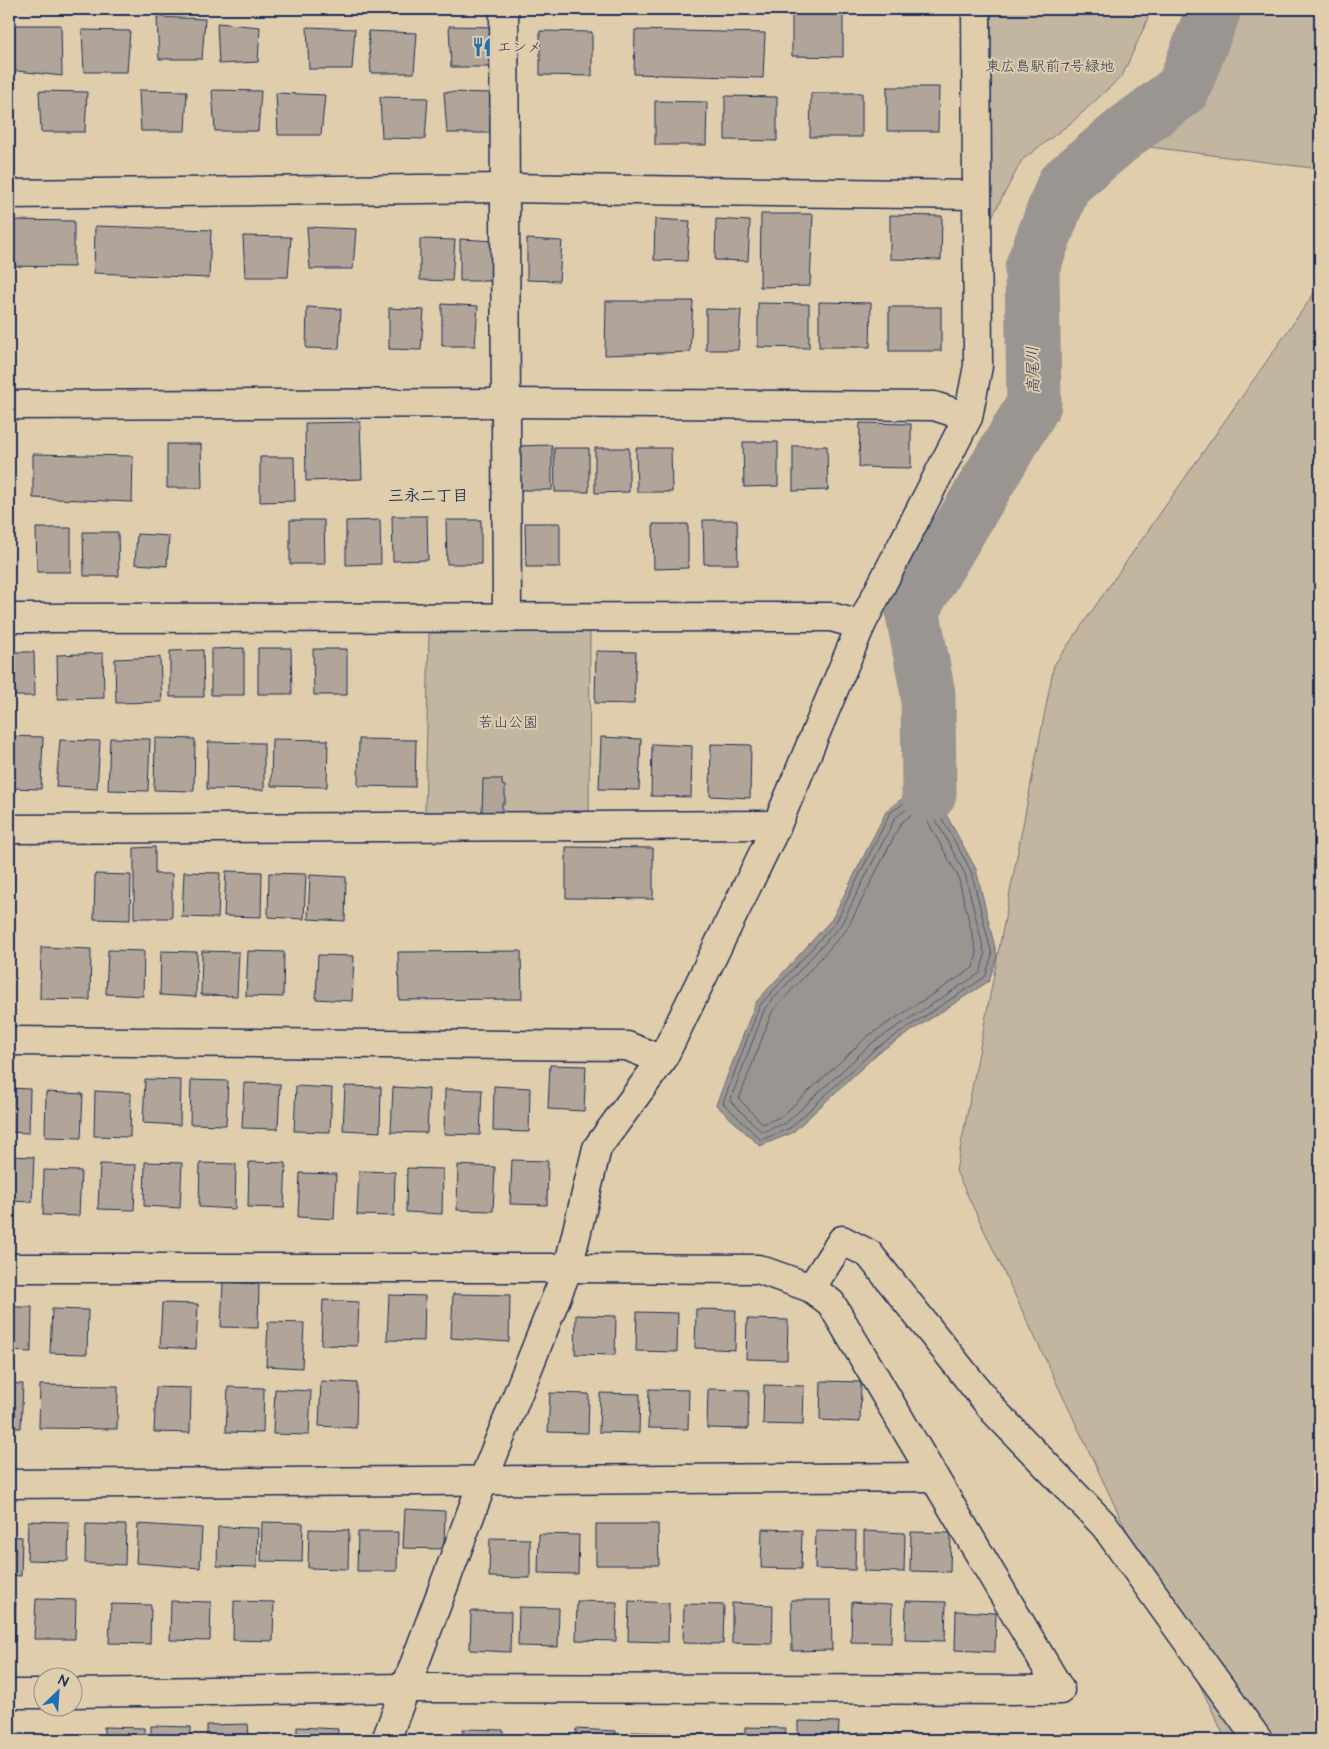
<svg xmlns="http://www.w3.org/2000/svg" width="1329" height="1749" font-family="'Architects Daughter','Klee One',sans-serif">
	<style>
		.green { fill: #c3b6a0; stroke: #6f727f }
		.water { fill: #9a9590; stroke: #676c7c }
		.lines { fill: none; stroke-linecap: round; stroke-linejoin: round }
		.shore { stroke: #4e5872; stroke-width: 1 }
		.river { stroke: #9a9590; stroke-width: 55 }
		.building { fill: #b0a598; stroke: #1b2f5e }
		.minor-casing { stroke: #1b2f5e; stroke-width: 31 }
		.tertiary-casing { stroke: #1b2f5e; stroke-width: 31 }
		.minor { stroke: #e0cdab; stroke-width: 28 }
		.tertiary { stroke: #e0cdab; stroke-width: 28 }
		.labels { text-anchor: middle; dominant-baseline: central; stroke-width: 4; stroke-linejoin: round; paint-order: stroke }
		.poi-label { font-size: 15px; fill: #1b2f5e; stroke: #e0cdab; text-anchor: start }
		.park-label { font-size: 15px; fill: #2c3c65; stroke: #e0cdab }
		.water-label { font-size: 16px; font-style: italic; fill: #2e3e66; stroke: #e0cdab }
		.neighbourhood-label { font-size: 16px; font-weight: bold; fill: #1b2f5e; stroke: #e0cdab }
	</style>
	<rect width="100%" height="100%" fill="#e0cdab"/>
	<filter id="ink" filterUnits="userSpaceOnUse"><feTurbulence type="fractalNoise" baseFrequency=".02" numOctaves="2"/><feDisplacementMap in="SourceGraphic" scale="10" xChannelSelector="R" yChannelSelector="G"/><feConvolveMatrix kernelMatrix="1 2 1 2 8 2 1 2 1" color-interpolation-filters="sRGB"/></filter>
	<g filter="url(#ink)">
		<g class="green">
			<polygon points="996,9 1150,9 1147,21 1122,76 1072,122 1022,160 992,217 991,15"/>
			<polygon points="1226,9 1320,9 1320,169 1150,147 1198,102 1223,35"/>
			<polygon points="1320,285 1320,1740 1226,1740 956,1171 1054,665"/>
			<polygon points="590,632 589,814 425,812 429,633"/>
		</g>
		<polygon class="water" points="911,792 929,794 944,811 976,869 997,956 989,981 879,1052 792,1133 760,1146 716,1105 756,1002 832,919 887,810"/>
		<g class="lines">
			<g class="shore">
				<polygon points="912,798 927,799 940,815 971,871 992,955 985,977 876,1048 790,1128 761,1140 723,1103 760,1005 836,922 890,813"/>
				<polygon points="914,804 924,805 935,818 965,874 985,955 980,973 872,1043 786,1123 762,1132 730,1101 765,1008 841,925 895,818"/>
				<polygon points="916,812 920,813 928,822 958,876 977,954 973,968 868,1036 782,1116 763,1124 739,1099 772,1012 847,929 901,823"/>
			</g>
			<polyline class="river" points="929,794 928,694 912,609 1034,404 1032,268 1064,184 1127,131 1183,89 1214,9"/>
		</g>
		<g class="building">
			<polygon points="792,12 843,13 843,57 792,56"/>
			<polygon points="157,17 205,19 202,59 159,59"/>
			<polygon points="217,23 260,27 258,62 219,64"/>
			<polygon points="9,25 61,25 62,76 9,70"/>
			<polygon points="449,26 497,27 494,67 451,67"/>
			<polygon points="307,27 355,29 352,69 309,69"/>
			<polygon points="82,30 130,31 127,72 84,72"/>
			<polygon points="635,30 765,33 763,78 634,74"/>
			<polygon points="368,31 417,33 414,73 371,73"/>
			<polygon points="540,31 592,32 592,76 540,75"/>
			<polygon points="887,87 939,87 938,131 887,131"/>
			<polygon points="139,90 187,91 185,131 141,131"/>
			<polygon points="212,90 261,91 258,131 215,131"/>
			<polygon points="39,91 87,92 85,132 41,132"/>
			<polygon points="9,92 14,92 11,132 9,132"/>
			<polygon points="444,92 493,93 490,133 447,133"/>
			<polygon points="276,93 325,95 321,135 278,135"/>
			<polygon points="811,93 862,93 862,137 810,137"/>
			<polygon points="725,96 777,97 777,141 725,140"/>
			<polygon points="380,97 428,98 425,139 382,138"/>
			<polygon points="655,101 707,102 706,145 655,145"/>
			<polygon points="761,214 813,214 810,286 760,287"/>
			<polygon points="890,215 942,216 941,260 890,259"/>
			<polygon points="655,219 690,221 687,261 654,260"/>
			<polygon points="716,219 750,221 748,261 715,260"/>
			<polygon points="9,220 74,221 74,267 9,266"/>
			<polygon points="95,226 211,230 209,278 94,273"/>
			<polygon points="307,227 356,229 353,269 310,269"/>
			<polygon points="243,236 291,237 288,277 245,277"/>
			<polygon points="420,239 455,240 452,281 420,280"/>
			<polygon points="460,239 495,241 492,281 460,281"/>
			<polygon points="527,239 562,241 559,281 527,280"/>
			<polygon points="606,301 693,301 690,352 605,355"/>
			<polygon points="819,302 871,303 870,347 819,347"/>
			<polygon points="758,303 809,304 809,348 758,347"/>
			<polygon points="442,304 478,306 475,346 442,346"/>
			<polygon points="307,307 341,309 339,349 306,348"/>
			<rect x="889" y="307" width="52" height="44"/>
			<polygon points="389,308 424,310 421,350 389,349"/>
			<polygon points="706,309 741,310 738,350 706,350"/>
			<polygon points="360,422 362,479 306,481 305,423"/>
			<polygon points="860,423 911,424 911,468 859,467"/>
			<polygon points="743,442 778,442 778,486 744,487"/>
			<polygon points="167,444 201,444 202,488 167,488"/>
			<polygon points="552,445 552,490 518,490 517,446"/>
			<polygon points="793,446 827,446 828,490 793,491"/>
			<polygon points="554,448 589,448 589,492 555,492"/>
			<polygon points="595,448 629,448 629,492 595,493"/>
			<polygon points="636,448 671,448 672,492 637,492"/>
			<polygon points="33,454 133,456 132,502 33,498"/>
			<polygon points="260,457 294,457 295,501 260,502"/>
			<polygon points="392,516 427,516 428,560 393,561"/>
			<polygon points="290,520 324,520 325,564 290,564"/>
			<polygon points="380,520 381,564 346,565 346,521"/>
			<polygon points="446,520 481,520 481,564 447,564"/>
			<polygon points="703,520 737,520 738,564 704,564"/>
			<polygon points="525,523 560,523 560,567 526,567"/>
			<polygon points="653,524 688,524 688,568 654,569"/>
			<polygon points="36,528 71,528 71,572 37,572"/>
			<polygon points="83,532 118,532 119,576 84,576"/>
			<polygon points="137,534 169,536 167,566 135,564"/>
			<polygon points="244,648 244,695 211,695 211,649"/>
			<polygon points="258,648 291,648 292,694 258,694"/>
			<polygon points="313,649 347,649 347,695 314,695"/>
			<polygon points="203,650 204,697 170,697 170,651"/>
			<polygon points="596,651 636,652 634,704 595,703"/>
			<polygon points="9,652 34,652 35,696 9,696"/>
			<polygon points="103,653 104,698 58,699 57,655"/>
			<polygon points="160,657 162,702 116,703 115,659"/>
			<polygon points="9,736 43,737 41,789 9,788"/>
			<polygon points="601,737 641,739 639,790 599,789"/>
			<polygon points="110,738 150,739 148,791 108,790"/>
			<polygon points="155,738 195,739 194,791 154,790"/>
			<polygon points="272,739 328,740 327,787 271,786"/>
			<polygon points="359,739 416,740 415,787 358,786"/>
			<polygon points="60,740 100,741 97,789 56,787"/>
			<polygon points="208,742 264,743 264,790 207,789"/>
			<polygon points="652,744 692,746 691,797 651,796"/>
			<polygon points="711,744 751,745 750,798 710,796"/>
			<polygon points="483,779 502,779 502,785 505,786 505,803 502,803 502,814 482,813"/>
			<polygon points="155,847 155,874 172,874 172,918 134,918 134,848"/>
			<polygon points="566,847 653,848 653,899 566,898"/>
			<polygon points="9,871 14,871 13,922 9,922"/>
			<polygon points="226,871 262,872 261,917 224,916"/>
			<polygon points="184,872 220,873 218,918 182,917"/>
			<polygon points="269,873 306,874 304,919 268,917"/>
			<polygon points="95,874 131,875 130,920 94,919"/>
			<polygon points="310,875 346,877 345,921 308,919"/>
			<polygon points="41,947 91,949 90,1000 40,999"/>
			<polygon points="108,950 144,951 143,996 106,994"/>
			<polygon points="161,951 197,952 196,997 160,995"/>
			<polygon points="202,951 239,952 237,996 201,995"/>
			<polygon points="248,951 284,952 283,997 246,996"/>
			<polygon points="521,951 522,999 399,1000 398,952"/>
			<polygon points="318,955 354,956 352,1001 316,999"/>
			<polygon points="550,1065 586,1066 584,1111 548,1109"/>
			<polygon points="145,1079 181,1080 180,1125 143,1123"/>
			<polygon points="191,1080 228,1081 226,1125 190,1124"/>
			<polygon points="244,1083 280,1084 278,1129 242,1128"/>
			<polygon points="296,1086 332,1088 330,1132 294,1131"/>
			<polygon points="345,1086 381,1087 380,1132 343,1130"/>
			<polygon points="494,1086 530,1088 529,1132 493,1131"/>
			<polygon points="393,1087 429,1089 427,1133 391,1132"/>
			<polygon points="9,1088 30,1089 29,1133 9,1132"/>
			<polygon points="445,1089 482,1090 480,1135 444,1134"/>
			<polygon points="95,1091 131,1093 130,1137 94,1136"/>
			<polygon points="46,1092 83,1094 81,1138 45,1137"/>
			<polygon points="9,1156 34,1157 32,1202 9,1201"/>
			<polygon points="512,1160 548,1161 547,1205 510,1204"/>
			<polygon points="145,1162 182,1163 180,1208 144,1206"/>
			<polygon points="249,1162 286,1163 284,1208 248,1207"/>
			<polygon points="200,1163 236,1164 235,1209 199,1207"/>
			<polygon points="100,1164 136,1165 134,1210 98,1209"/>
			<polygon points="458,1165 495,1167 493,1211 457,1210"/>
			<polygon points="407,1168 443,1169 442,1214 406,1212"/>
			<polygon points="44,1170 81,1171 79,1216 43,1215"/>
			<polygon points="359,1171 395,1172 394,1216 357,1215"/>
			<polygon points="300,1173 336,1174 334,1219 298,1217"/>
			<polygon points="223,1282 259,1284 258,1328 221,1327"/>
			<polygon points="453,1294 510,1295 509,1342 451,1338"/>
			<polygon points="389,1295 425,1296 424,1341 387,1340"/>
			<polygon points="323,1300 359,1302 357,1346 321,1345"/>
			<polygon points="162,1303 198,1304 196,1349 160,1347"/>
			<polygon points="9,1307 32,1307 31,1352 9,1351"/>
			<polygon points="52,1309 88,1310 87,1354 50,1353"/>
			<polygon points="696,1309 736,1310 735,1350 695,1348"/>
			<polygon points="637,1312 678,1313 677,1352 636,1351"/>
			<polygon points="576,1315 616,1316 615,1355 575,1354"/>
			<polygon points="747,1319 788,1320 787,1360 746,1359"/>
			<polygon points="268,1322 304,1323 302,1368 266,1366"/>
			<polygon points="321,1381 357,1383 356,1428 319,1426"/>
			<polygon points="821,1381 861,1382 860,1422 820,1420"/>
			<polygon points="9,1383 23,1384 21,1428 9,1428"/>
			<polygon points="40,1385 118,1386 117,1429 39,1428"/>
			<polygon points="764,1385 804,1386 803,1425 763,1424"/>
			<polygon points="156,1387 191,1388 190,1433 154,1432"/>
			<polygon points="228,1387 264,1388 263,1433 226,1432"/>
			<polygon points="275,1389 311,1391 309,1435 273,1434"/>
			<polygon points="649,1389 689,1390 688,1429 648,1428"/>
			<polygon points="708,1389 749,1390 748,1429 707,1428"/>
			<polygon points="550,1393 589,1394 588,1433 548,1432"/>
			<polygon points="600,1393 640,1394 639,1433 599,1432"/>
			<polygon points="405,1509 445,1511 444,1549 403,1548"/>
			<polygon points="28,1521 69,1522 68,1561 27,1560"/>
			<polygon points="262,1522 303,1523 302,1562 261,1561"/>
			<polygon points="86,1524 126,1525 125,1565 85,1563"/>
			<polygon points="138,1524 202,1528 200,1568 136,1563"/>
			<polygon points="596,1524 658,1524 659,1565 596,1565"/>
			<polygon points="218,1527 258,1528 257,1567 217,1566"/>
			<polygon points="309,1529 349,1530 348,1569 308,1568"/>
			<polygon points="762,1529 802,1530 801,1569 761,1568"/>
			<polygon points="816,1530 856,1531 855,1570 815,1569"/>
			<polygon points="864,1531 905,1533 904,1572 864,1571"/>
			<polygon points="358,1532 398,1532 397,1571 357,1571"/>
			<polygon points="911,1532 951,1533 950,1572 910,1571"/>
			<polygon points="539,1534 579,1535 578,1574 538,1573"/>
			<polygon points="9,1536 22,1537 21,1576 9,1575"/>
			<polygon points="490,1538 530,1539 530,1578 489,1577"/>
			<polygon points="36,1599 76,1600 75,1639 34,1639"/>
			<polygon points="791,1600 831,1600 832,1650 792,1651"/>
			<polygon points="171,1601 211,1602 210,1641 170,1640"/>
			<polygon points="234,1601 274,1602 273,1641 233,1640"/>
			<polygon points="577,1601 617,1602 616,1641 576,1640"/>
			<polygon points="629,1601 669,1603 668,1642 628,1641"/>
			<polygon points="906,1601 946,1602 945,1641 905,1640"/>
			<polygon points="9,1602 16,1602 15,1641 9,1641"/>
			<polygon points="852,1602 892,1604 891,1643 851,1642"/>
			<polygon points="732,1603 773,1605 772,1644 732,1643"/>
			<polygon points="111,1604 151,1605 150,1644 109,1643"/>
			<polygon points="684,1604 724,1605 723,1644 683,1643"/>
			<polygon points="519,1607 559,1608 558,1647 518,1646"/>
			<polygon points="471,1611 511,1612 510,1652 470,1650"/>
			<polygon points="956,1611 996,1613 995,1652 955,1650"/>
			<polygon points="798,1721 839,1722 838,1740 798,1740"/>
			<polygon points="248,1724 249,1740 207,1740 207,1725"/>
			<polygon points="151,1726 191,1727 191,1740 151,1740"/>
			<polygon points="104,1727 144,1728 144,1740 104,1740"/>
			<polygon points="297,1727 338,1729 337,1740 297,1740"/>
			<polygon points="745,1727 785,1728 785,1740 745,1740"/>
			<polygon points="463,1729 503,1730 503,1740 462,1740"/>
			<polygon points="576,1729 616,1731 616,1740 576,1740"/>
			<polygon points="632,1732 672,1733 672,1740 632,1740"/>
			<polygon points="858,1733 899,1735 899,1740 858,1740"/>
			<polygon points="691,1734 731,1735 731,1740 691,1740"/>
			<polygon points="913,1735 953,1736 953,1740 912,1740"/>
			<polygon points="964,1736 1004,1737 1004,1740 964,1740"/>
		</g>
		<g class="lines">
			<defs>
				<g id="minor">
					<polyline points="504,9 507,617"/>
					<polyline points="9,194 505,188 976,195"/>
					<polyline points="9,405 505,403 934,406 968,417"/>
					<polyline points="9,618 831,617 861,625"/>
					<polyline points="9,829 777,825"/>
					<polyline points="9,1041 627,1046 662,1060"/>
					<polyline points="811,1288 842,1240 869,1254 994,1411 1105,1526 1258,1740"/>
					<polyline points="9,1484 934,1477"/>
					<polyline points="72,1693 407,1688 1060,1690 831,1303 811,1288 758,1269 568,1268"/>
					<polyline points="9,1694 42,1694"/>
				</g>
				<g id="tertiary">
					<polyline points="9,1268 568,1268"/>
					<polyline points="386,1740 483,1481 568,1268 597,1148 662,1060 777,825 861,625 968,417 978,366 976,9"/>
				</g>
			</defs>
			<use href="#minor" class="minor-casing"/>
			<use href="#tertiary" class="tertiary-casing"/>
			<use href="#minor" class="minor"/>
			<use href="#tertiary" class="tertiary"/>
		</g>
	</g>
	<defs>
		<symbol id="restaurant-bare" viewBox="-9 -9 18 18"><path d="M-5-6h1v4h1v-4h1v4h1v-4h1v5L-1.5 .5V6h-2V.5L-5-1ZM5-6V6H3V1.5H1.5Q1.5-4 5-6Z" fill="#1f6fb2" stroke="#e0cdab" stroke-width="2.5" paint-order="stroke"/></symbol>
	</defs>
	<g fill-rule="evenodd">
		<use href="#restaurant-bare" x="468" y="33" width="28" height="28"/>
	</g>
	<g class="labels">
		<g class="poi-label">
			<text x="497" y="47">エンメ</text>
		</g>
		<g class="park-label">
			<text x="1050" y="66">東広島駅前7号緑地</text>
			<text x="508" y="722">若山公園</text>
		</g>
		<g class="water-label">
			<text transform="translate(1033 370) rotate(-91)">高尾川</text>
		</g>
		<g class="neighbourhood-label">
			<text x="428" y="496">三永二丁目</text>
		</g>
	</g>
	<rect width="1329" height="1749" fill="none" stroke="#e0cdab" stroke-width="30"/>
	<rect x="15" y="15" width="1299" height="1719" fill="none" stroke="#1b2f5e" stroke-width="2" filter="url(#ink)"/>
	<g transform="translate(58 1692) rotate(25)"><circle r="24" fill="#e0cdab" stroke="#918e8c"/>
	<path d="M0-4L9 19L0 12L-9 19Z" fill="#1f6fb2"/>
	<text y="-8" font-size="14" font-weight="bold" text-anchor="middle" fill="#1b2f5e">N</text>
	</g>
</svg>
